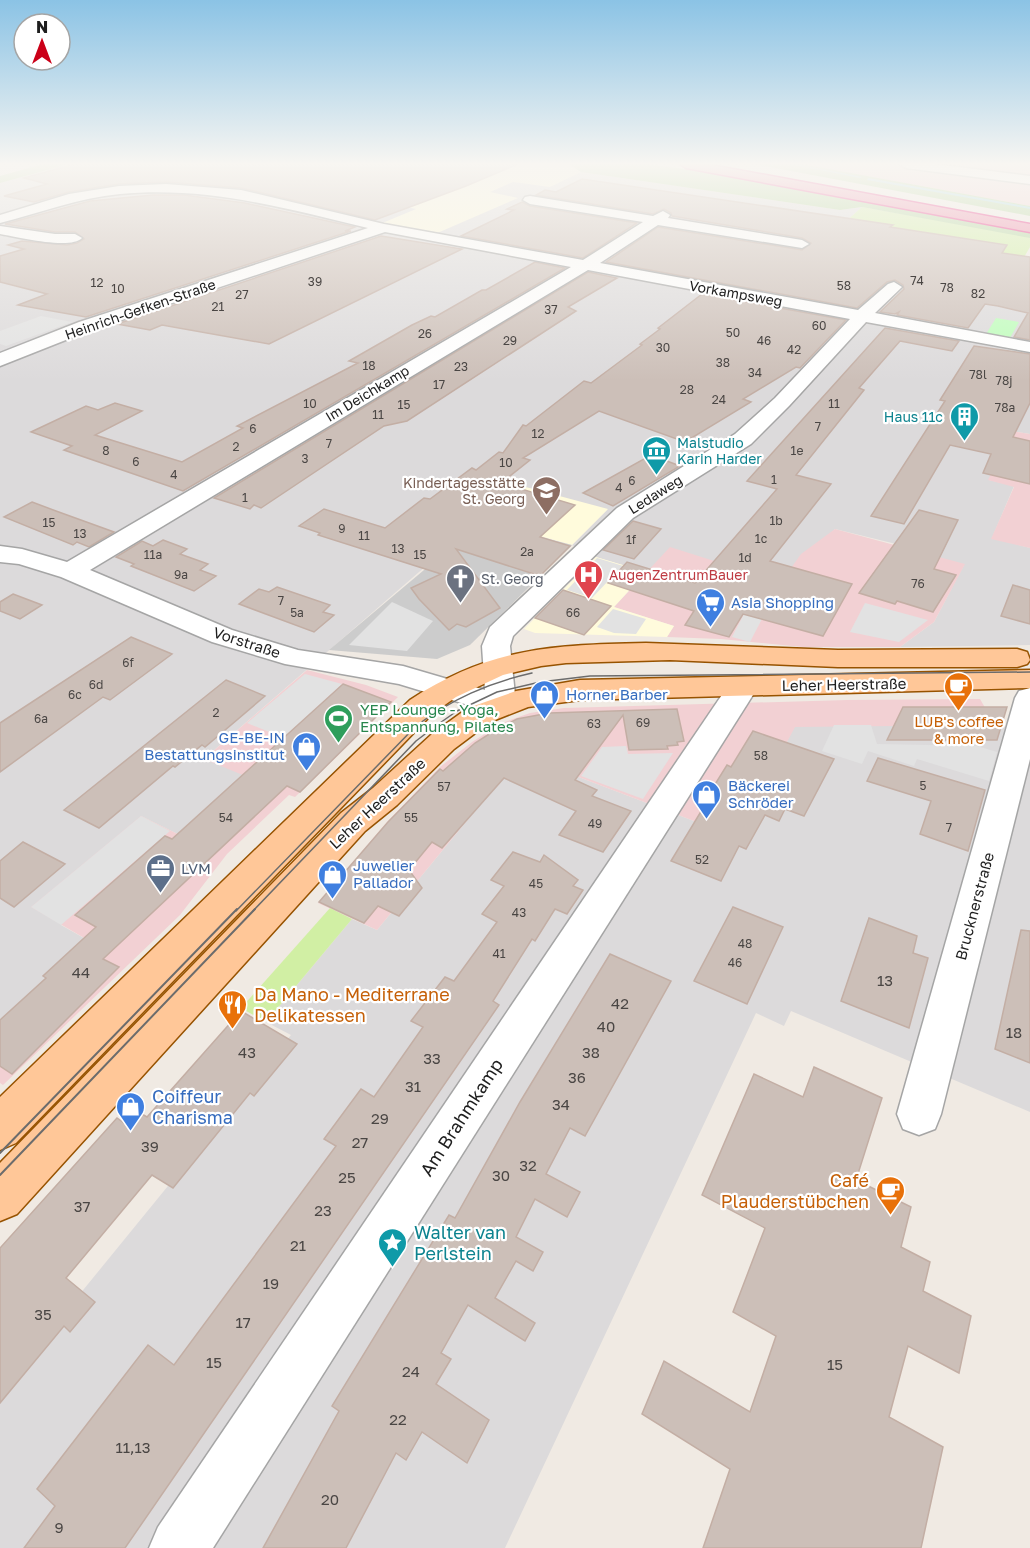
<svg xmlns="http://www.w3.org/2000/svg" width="1030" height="1548" font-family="'Golos Text',sans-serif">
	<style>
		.residential { fill: #dcdadb }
		.commercial { fill: #f2d0d3 }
		.education { fill: #fffbdc }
		.religious { fill: #ccc }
		.grass { fill: #d1efa4 }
		.forest { fill: #add394 }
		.park { fill: #befebb }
		.parking { fill: #e2e2e2 }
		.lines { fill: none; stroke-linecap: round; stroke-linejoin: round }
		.stream { fill: #9fdae1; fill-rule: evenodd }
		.building { fill: #ccbfb8; stroke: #c3aea4; stroke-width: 1.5 }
		.minor-casing { stroke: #a5a5a5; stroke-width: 3 }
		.major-casing { stroke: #975300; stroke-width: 3 }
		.highway-casing { stroke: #e81576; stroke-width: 3 }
		.minor { fill: #fff; fill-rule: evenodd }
		.major { fill: #ffc798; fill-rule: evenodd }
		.highway { fill: #ee83a4; fill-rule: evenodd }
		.tram-far1 { stroke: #6c6c6c; stroke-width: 1.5 }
		.tram { stroke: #6c6c6c; stroke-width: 2 }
		.labels { text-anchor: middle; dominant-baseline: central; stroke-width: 4.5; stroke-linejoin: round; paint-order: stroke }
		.number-label { font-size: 12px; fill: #4a4644 }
		.far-street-label { font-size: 14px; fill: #1e1e1e; stroke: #fff }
		.far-culture-label { font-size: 14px; fill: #0d838f; stroke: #fff; text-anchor: end }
		.far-education-label { font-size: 14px; fill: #785e54; stroke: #fff; text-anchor: end }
		.far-health-label { font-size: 14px; fill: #be3a42; stroke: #fff; text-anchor: start }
		.far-worship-label { font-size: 14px; fill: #5b616d; stroke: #fff; text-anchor: start }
		.shop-label { font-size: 15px; fill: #366cbe; stroke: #fff; text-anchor: start }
		.street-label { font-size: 15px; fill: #1e1e1e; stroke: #fff }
		.leisure-label { font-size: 15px; fill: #27864d; stroke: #fff; text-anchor: start }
		.food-label { font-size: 15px; fill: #c56008; stroke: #fff }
		.service-label { font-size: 15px; fill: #4e5e75; stroke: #fff; text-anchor: start }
		.near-number-label { font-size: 15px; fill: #4a4644 }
		.near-food-label { font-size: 18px; fill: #c56008; stroke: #fff; text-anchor: start }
		.near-shop-label { font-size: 18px; fill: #366cbe; stroke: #fff; text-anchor: start }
		.near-street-label { font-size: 18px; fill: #1e1e1e; stroke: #fff }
		.near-culture-label { font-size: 18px; fill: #0d838f; stroke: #fff; text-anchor: start }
	</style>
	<rect width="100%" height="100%" fill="#f0eae3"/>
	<g class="residential">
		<polygon points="69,164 569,164 581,172 840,210 862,207 818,246 1030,275 1030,434 1012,431 989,480 1014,486 992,538 1030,548 1030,645 900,647 934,622 964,565 892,543 835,529 781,582 646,572 596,557 572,545 607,510 500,507 419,572 205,758 270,786 204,847 141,816 61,925 98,946 0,1037 0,183"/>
		<polygon points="995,725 1030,730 1030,1112 791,1011 784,1026 756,1013 505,1548 0,1548 0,1392 291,1035 266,1022 352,919 377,930 521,755 736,837 795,726"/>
	</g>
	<g class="commercial">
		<polygon points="802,164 1030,164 1030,206 861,175"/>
		<polygon points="1012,431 1030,434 1030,548 991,539 1014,487 988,480"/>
		<polygon points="835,529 965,564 934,622 900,647 803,647 721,639 667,637 674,626 614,607 670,547 781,582 801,554"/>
		<polygon points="307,670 366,685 398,697 295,797 289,795 227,854 180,915 3,1085 0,1083 0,1037 98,946 31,907 141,816 204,847 269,786 204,759"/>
		<polygon points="980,699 995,725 795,727 736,837 521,755 377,930 318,903 387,822 440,767 472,742 502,723 530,713 564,708 847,700"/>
	</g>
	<g class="education">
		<polygon points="338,164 569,164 581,172 550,187 513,182 490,192 518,198 435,234 380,224 416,209 314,188"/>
		<polygon points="522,486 608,509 572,545 537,535 500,507"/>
		<polygon points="596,557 646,572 614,607 674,626 667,637 535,633 524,629"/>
	</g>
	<polygon class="religious" points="481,522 572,545 470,645 437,659 329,650"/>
	<g class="grass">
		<polygon points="862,207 1021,235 1030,238 1030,247 1012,278 817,247"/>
		<polygon points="330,908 352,919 266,1022 241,1008"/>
	</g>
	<g class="forest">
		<polygon points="43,164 69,164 0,183 0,176"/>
		<polygon points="569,164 648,164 727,175 1030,232 1030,238 862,207 840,210 581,172"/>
		<polygon points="754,164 802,164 1030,206 1030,216"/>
	</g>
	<polygon class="park" points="996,318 1019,322 1010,338 986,334"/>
	<g class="parking">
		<polygon points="41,316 72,322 6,346 0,344 0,331"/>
		<polygon points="597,558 643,572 630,586 609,580 592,598 567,590"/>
		<polygon points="392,602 433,621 407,651 349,645"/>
		<polygon points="865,603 928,620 899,642 850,632"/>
		<polygon points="613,609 646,619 636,634 614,633 597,627"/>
		<polygon points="746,610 764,615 750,642 732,637"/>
		<polygon points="305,674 342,684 284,738 247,723"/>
		<polygon points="834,725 871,725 877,744 977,746 997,752 989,781 917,759 914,766 868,751 862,764 822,751"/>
		<polygon points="626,746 628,754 673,753 643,799 581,776 602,747"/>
		<polygon points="141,816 170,831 61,925 31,907"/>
	</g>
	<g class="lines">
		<g class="stream">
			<polygon points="790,164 796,164 862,177 860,178"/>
			<polygon points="868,178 1030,207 1030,209 867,180"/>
		</g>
	</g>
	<g class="building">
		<polygon points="75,164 518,164 466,186 375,220 241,188 166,182 119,184 69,192 34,202 4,196 47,184 24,178"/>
		<polygon points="582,179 893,225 890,227 1007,245 1002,253 1030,257 1030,340 1014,337 1028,313 998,306 985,304 968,328 897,315 899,312 895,314 880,312 904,289 903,285 895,280 887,282 857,308 606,262 658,227 802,250 811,243 802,238 672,216 671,213 664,209 653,214 536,195 545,190 556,192"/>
		<polygon points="153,195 184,195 245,203 355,227 345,231 351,231 86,317 18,305 47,294 0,282 0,256 24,249 8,245 22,241 67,245 77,243 84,239 75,232 55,232 5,224 90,201"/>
		<polygon points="522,202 530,206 637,223 583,258 461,236 514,210 507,209"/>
		<polygon points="381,236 462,249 269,344 162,325 150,330 117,324"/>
		<polygon points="535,262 565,268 183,491 64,450 72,446 31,432 86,406 98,410 115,403 142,411 95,435 182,462 243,428 237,426 358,363 349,361 412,325 431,316 435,317 482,290 486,290"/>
		<polygon points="588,272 617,278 568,307 576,311 407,421 384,426 261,508 254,505 250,509 214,498"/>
		<polygon points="702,294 846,320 800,368 796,367 743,399 751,402 685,442 599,411 523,458 530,460 501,483 575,505 540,537 570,546 540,576 456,549 500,608 466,627 457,624 449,630 419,599 411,588 441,574 318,535 320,533 299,526 324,509 385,528 424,498 430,499 472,468 476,470 499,452 503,453 523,425 526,426 584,381 591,383 642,345 640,344 660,329 658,328"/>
		<polygon points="885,328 959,341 952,351 900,341 859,388 864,390 796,475 831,484 770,561 852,584 823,636 743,614 729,637 685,625 694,611 608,583 627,562 695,583 777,489 747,481"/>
		<polygon points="974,346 1030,354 1030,403 1013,437 1030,441 1030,484 983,473 991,454 950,445 904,524 871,516 945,401 940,400"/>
		<polygon points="651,455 680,466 613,506 583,493"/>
		<polygon points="32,502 56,511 114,532 89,547 77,542 73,545 4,517"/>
		<polygon points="919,510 958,520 934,569 956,575 933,612 897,601 895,604 859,593"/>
		<polygon points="633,521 661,529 634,559 603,550"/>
		<polygon points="163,540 187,549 180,554 208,564 200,570 216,576 194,591 131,566 134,564 116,557 142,541 153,546"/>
		<polygon points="1013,585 1030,590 1030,624 1001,616"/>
		<polygon points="277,587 330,605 323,612 334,615 314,632 239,604 259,589 269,592"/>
		<polygon points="563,590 611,606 584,635 535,618"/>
		<polygon points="13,594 42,605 20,619 0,611 0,602"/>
		<polygon points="131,637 172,654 110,700 103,697 0,772 0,723"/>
		<polygon points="226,680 265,696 205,747 202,745 175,767 173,766 99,828 64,810"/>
		<polygon points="343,684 391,702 300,792 287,786 103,959 119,967 12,1074 0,1066 0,1020 46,978 43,976 96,927 75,915 165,836 172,839"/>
		<polygon points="903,707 1007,707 997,740 887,740"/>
		<polygon points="677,709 684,741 677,742 678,745 667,746 668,749 629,750 623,715 575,780 597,790 592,796 631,811 603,852 559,835 576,811 504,778 442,848 432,842 409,870 422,888 399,916 378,906 364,923 319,902 388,822 440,769 443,771 475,743 497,729 517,719 549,713"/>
		<polygon points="753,731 834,759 804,816 785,809 779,821 765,815 746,849 739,846 721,881 671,861 711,795 709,794 727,765 731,767"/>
		<polygon points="878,758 985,790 968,851 920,834 931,801 867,781"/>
		<polygon points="23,842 65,864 14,907 0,898 0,861"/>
		<polygon points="513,852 540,862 544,855 578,880 573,886 583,890 567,914 555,909 535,941 532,939 493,1001 499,1005 125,1548 24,1548 55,1506 37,1489 148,1345 174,1365 336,1146 324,1139 361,1089 374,1097 423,1027 411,1021 445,977 454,981 497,922 482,914 504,886 491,880"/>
		<polygon points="733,907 783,927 747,1004 694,981"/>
		<polygon points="869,918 917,936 913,953 928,958 909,1028 841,1001"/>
		<polygon points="1021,930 1030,931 1030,1063 995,1049"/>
		<polygon points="610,954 671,981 585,1136 570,1128 546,1174 580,1192 567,1217 535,1199 516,1237 543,1252 533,1271 516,1261 495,1298 535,1323 525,1341 468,1305 441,1353 451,1359 436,1384 489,1420 467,1463 422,1432 406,1460 396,1453 346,1548 263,1548 339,1411 332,1406 449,1215 455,1218 520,1102"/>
		<polygon points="241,1011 297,1044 254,1096 250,1093 173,1188 152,1175 66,1278 95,1302 70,1332 64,1326 0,1403 0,1248 117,1118 124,1123 135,1110 147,1117"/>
		<polygon points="814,1067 882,1098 856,1180 911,1207 901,1247 930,1262 923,1291 971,1316 959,1373 908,1346 889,1417 943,1447 921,1548 703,1548 730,1469 642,1414 664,1361 750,1412 776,1336 733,1312 765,1228 702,1195 754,1074 803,1097"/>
	</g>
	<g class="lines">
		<defs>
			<g id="minor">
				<polygon points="900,164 935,164 1030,176 1030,184 906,168"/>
				<path d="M166,184L241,190L384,224L583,260L643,222L530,204L523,200L525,197L530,196L653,216L663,211L670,215L668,218L802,240L809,244L802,248L658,225L600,263L858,310L888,284L894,282L902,287L875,313L1030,342V352L866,322L789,406L751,444L633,518L513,636L510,646L516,705L512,712L501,715L399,684L285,664L212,642L61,577L19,564L0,562V546L22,549L67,562L571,267L385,232L91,330L0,366V353L79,322L368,228C284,208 208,186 120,194C78,198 40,213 0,223V215L69,194L119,186ZM588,270L850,319L775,398L735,434L617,508L490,627L482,646L485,690L403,666L298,650L232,630L90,570Z"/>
				<path d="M0,226L55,234H75L82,238C71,250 17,237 0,234Z"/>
				<polygon points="743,678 754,680 758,687 213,1548 149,1548 158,1527 732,680"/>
				<polygon points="1030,688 1030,759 941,1114 935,1129 919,1135 903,1129 897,1114 1015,698 1019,691"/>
			</g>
			<g id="major">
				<path d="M646,643L838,650L1017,649L1027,652L1030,660L1027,664L1017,667H838L670,660L566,663L541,666L503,675L456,697L432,714L16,1143L0,1150V1097L410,700C491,647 553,645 646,643Z"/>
				<polygon points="1030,670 1030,688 580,700 528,707 490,722 454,749 397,805 365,831 17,1214 0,1221 0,1163 341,813 373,788 432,734 468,708 516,691 580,680"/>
			</g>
			<polygon id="highway" points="680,164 706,164 1030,224 1030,232 686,168"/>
		</defs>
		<use href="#minor" class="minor-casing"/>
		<use href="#major" class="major-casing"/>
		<use href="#highway" class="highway-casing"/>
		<use href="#minor" class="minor"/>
		<use href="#major" class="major"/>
		<use href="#highway" class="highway"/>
		<g class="tram-far1">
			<path d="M236,911L416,726C452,699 488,683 532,673"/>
			<polyline points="253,911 416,741 437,725 457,711 497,692 540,682 590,676 1030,672"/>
		</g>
		<g class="tram">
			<polyline points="0,1153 237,909"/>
			<polyline points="0,1175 255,909"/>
		</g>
	</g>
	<linearGradient id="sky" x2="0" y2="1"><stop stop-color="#8bc3e5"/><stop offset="0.43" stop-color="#f8f6f2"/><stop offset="1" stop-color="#f8f6f2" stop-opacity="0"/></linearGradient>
	<rect width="1030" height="381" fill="url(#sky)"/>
	<defs>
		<symbol id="building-pin" viewBox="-11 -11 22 30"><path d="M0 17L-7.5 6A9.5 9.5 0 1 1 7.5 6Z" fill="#0f9aa8" stroke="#fff"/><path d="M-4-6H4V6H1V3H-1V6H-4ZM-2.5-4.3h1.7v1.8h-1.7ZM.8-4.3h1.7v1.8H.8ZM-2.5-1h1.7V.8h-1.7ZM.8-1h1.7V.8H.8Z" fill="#fff"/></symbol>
		<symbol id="museum-pin" viewBox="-11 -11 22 30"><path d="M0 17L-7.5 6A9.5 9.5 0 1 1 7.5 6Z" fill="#0f9aa8" stroke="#fff"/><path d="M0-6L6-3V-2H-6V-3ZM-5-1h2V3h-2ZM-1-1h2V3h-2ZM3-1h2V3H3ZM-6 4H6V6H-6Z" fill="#fff"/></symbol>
		<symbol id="school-pin" viewBox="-11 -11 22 30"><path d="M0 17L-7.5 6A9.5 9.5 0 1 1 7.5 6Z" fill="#8d6e63" stroke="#fff"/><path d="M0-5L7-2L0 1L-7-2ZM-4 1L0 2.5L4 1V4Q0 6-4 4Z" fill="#fff"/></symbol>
		<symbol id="hospital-pin" viewBox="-11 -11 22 30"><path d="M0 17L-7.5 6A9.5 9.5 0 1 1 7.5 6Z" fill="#e0444e" stroke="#fff"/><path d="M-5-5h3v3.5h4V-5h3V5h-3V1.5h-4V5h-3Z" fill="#fff"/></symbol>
		<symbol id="church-pin" viewBox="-11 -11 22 30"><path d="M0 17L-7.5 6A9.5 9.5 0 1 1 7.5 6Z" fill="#6b7280" stroke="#fff"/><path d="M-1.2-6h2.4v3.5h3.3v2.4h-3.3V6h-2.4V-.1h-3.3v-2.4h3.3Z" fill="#fff"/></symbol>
		<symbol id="supermarket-pin" viewBox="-11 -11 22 30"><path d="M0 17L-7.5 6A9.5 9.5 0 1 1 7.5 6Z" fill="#3f7fe0" stroke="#fff"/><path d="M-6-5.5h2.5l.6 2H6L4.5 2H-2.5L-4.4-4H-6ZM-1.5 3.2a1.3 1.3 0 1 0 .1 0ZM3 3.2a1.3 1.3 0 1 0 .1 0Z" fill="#fff"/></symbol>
		<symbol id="cafe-pin" viewBox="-11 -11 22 30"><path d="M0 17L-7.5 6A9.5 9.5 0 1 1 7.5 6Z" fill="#e8710a" stroke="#fff"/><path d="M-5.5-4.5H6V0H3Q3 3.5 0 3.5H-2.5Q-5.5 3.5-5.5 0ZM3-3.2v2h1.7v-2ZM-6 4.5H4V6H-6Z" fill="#fff"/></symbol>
		<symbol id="shop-pin" viewBox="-11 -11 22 30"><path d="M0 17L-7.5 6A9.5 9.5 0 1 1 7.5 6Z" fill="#3f7fe0" stroke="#fff"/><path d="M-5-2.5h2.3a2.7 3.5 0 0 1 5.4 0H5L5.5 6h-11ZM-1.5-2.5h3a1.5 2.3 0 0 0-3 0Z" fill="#fff"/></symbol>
		<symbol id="stadium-pin" viewBox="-11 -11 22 30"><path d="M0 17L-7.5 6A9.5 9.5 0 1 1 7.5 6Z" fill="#2e9e5b" stroke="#fff"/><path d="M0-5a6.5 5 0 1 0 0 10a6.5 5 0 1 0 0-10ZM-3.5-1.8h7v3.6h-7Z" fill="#fff"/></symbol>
		<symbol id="office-pin" viewBox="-11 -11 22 30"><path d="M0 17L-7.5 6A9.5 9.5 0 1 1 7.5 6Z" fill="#5c6f8a" stroke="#fff"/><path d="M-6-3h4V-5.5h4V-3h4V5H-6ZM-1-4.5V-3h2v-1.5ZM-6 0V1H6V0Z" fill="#fff"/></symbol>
		<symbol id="restaurant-pin" viewBox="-11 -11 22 30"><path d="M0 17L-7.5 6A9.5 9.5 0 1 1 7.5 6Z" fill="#e8710a" stroke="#fff"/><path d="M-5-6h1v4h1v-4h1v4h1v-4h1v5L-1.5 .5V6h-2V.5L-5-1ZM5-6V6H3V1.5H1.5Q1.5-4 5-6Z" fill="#fff"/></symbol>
		<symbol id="sight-pin" viewBox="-11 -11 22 30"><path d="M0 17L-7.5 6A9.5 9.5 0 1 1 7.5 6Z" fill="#0f9aa8" stroke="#fff"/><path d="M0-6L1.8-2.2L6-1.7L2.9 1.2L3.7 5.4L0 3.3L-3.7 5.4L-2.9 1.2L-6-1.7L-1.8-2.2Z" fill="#fff"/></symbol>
	</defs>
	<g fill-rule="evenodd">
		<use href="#building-pin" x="948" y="400" width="33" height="45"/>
		<use href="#museum-pin" x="640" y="434" width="33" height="45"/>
		<use href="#school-pin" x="530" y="474" width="33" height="45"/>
		<use href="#hospital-pin" x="572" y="558" width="33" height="45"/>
		<use href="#church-pin" x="444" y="562" width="33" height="45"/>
		<use href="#supermarket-pin" x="694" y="586" width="33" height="45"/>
		<use href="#cafe-pin" x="942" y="670" width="33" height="45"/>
		<use href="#shop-pin" x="528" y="678" width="33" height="45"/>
		<use href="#stadium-pin" x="322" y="702" width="33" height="45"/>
		<use href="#shop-pin" x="290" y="730" width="33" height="45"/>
		<use href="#shop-pin" x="690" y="778" width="33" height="45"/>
		<use href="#office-pin" x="144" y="852" width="33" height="45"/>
		<use href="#shop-pin" x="316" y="858" width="33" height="45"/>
		<use href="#restaurant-pin" x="216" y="988" width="33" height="45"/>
		<use href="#shop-pin" x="114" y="1090" width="33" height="45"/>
		<use href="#cafe-pin" x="874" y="1174" width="33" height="45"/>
		<use href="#sight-pin" x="376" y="1226" width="33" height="45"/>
	</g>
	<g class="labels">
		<g class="number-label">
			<text x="917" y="280">74</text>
			<text x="315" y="281">39</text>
			<text x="97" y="282">12</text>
			<text x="844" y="285">58</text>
			<text x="947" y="287">78</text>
			<text x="118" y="288">10</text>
			<text x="978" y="293">82</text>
			<text x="242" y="294">27</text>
			<text x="218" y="306">21</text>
			<text x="551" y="309">37</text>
			<text x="819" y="325">60</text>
			<text x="733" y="332">50</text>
			<text x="425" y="333">26</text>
			<text x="510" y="340">29</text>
			<text x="764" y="340">46</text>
			<text x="663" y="347">30</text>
			<text x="794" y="349">42</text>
			<text x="723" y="362">38</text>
			<text x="369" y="365">18</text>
			<text x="461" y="366">23</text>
			<text x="755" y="372">34</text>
			<text x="978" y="374">78l</text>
			<text x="1004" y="380">78j</text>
			<text x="439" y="384">17</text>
			<text x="687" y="389">28</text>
			<text x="719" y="399">24</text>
			<text x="310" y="403">10</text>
			<text x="834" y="403">11</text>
			<text x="404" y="404">15</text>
			<text x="1005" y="407">78a</text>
			<text x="378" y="414">11</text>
			<text x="818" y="426">7</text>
			<text x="253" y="428">6</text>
			<text x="538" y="433">12</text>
			<text x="329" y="443">7</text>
			<text x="236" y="446">2</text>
			<text x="106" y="450">8</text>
			<text x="797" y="450">1e</text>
			<text x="305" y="458">3</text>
			<text x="136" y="461">6</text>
			<text x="506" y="462">10</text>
			<text x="174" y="474">4</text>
			<text x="774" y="479">1</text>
			<text x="632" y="480">6</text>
			<text x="619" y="487">4</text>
			<text x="245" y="497">1</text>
			<text x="776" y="520">1b</text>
			<text x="49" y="522">15</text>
			<text x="342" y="528">9</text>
			<text x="80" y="533">13</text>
			<text x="364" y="535">11</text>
			<text x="761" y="538">1c</text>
			<text x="631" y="539">1f</text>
			<text x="398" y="548">13</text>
			<text x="527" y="551">2a</text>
			<text x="153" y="554">11a</text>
			<text x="420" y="554">15</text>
			<text x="745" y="557">1d</text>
			<text x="181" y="574">9a</text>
			<text x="918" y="583">76</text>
			<text x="281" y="600">7</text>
			<text x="297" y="612">5a</text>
			<text x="573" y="612">66</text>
			<text x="128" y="662">6f</text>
			<text x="96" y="684">6d</text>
			<text x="75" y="694">6c</text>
			<text x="216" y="712">2</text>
			<text x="41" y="718">6a</text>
			<text x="643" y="722">69</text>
			<text x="594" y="723">63</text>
			<text x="761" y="755">58</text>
			<text x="923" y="785">5</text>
			<text x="444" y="786">57</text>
			<text x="226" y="817">54</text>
			<text x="411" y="817">55</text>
			<text x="595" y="823">49</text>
			<text x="949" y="827">7</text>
			<text x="702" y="859">52</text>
			<text x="536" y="883">45</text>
			<text x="519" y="912">43</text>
			<text x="745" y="943">48</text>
			<text x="499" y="953">41</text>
			<text x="735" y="962">46</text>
		</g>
		<g class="far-street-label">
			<text transform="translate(736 293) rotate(10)">Vorkampsweg</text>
			<text transform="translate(140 309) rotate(-19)">Heinrich-Gefken-Straße</text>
			<text transform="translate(367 393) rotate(-31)">Im Deichkamp</text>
			<text transform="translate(655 494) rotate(-32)">Ledaweg</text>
		</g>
		<g class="far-culture-label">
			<text x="943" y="416">Haus 11c</text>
			<text x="677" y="442" text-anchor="start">Malstudio<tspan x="677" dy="16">Karin Harder</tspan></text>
		</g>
		<g class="far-education-label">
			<text x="525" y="482">Kindertagesstätte<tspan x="525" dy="16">St. Georg</tspan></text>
		</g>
		<g class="far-health-label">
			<text x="609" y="574">AugenZentrumBauer</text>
		</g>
		<g class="far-worship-label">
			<text x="481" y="578">St. Georg</text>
		</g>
		<g class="shop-label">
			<text x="731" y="602">Asia Shopping</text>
			<text x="566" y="694">Horner Barber</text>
			<text x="285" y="737" text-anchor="end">GE-BE-IN<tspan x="285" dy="17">Bestattungsinstitut</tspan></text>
			<text x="728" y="785">Bäckerei<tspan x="728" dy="17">Schröder</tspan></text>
			<text x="353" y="865">Juwelier<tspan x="353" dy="17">Pallador</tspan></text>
		</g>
		<g class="street-label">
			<text transform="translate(247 642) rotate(18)">Vorstraße</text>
			<text transform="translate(844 684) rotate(-1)">Leher Heerstraße</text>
			<text transform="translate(377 803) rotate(-43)">Leher Heerstraße</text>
			<text transform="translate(974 906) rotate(-75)">Brucknerstraße</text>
		</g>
		<g class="leisure-label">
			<text x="360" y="709">YEP Lounge - Yoga,<tspan x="360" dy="17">Entspannung, Pilates</tspan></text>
		</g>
		<g class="food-label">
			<text x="959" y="721">LUB's coffee<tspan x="959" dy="17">&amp; more</tspan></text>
		</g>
		<g class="service-label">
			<text x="181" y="868">LVM</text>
		</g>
		<g class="near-number-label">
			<text x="81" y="972">44</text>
			<text x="885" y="980">13</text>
			<text x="620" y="1003">42</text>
			<text x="606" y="1026">40</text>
			<text x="1014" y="1032">18</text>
			<text x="247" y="1052">43</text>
			<text x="591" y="1052">38</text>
			<text x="432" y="1058">33</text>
			<text x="577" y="1077">36</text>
			<text x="413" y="1086">31</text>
			<text x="561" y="1104">34</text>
			<text x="380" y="1118">29</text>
			<text x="360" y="1142">27</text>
			<text x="150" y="1146">39</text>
			<text x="528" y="1165">32</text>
			<text x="501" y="1175">30</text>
			<text x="347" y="1177">25</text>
			<text x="82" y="1206">37</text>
			<text x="323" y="1210">23</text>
			<text x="298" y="1245">21</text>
			<text x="271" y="1283">19</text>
			<text x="43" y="1314">35</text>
			<text x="243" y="1322">17</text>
			<text x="214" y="1362">15</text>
			<text x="835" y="1364">15</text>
			<text x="411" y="1371">24</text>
			<text x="398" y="1419">22</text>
			<text x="133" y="1447">11,13</text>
			<text x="330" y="1499">20</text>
			<text x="59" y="1527">9</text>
		</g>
		<g class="near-food-label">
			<text x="254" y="994">Da Mano - Mediterrane<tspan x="254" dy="21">Delikatessen</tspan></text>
			<text x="869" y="1180" text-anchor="end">Café<tspan x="869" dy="21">Plauderstübchen</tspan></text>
		</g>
		<g class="near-shop-label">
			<text x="152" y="1096">Coiffeur<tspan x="152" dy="21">Charisma</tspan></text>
		</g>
		<g class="near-street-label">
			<text transform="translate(461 1117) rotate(-57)">Am Brahmkamp</text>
		</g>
		<g class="near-culture-label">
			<text x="414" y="1232">Walter van<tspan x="414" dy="21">Perlstein</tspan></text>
		</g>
	</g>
	<g transform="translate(42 42)"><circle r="28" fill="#ffffff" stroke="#a5a5a5" stroke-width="1.5"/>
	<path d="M0-4.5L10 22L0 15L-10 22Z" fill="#cb0018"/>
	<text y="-9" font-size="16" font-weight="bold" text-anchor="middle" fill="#1e1e1e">N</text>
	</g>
</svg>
